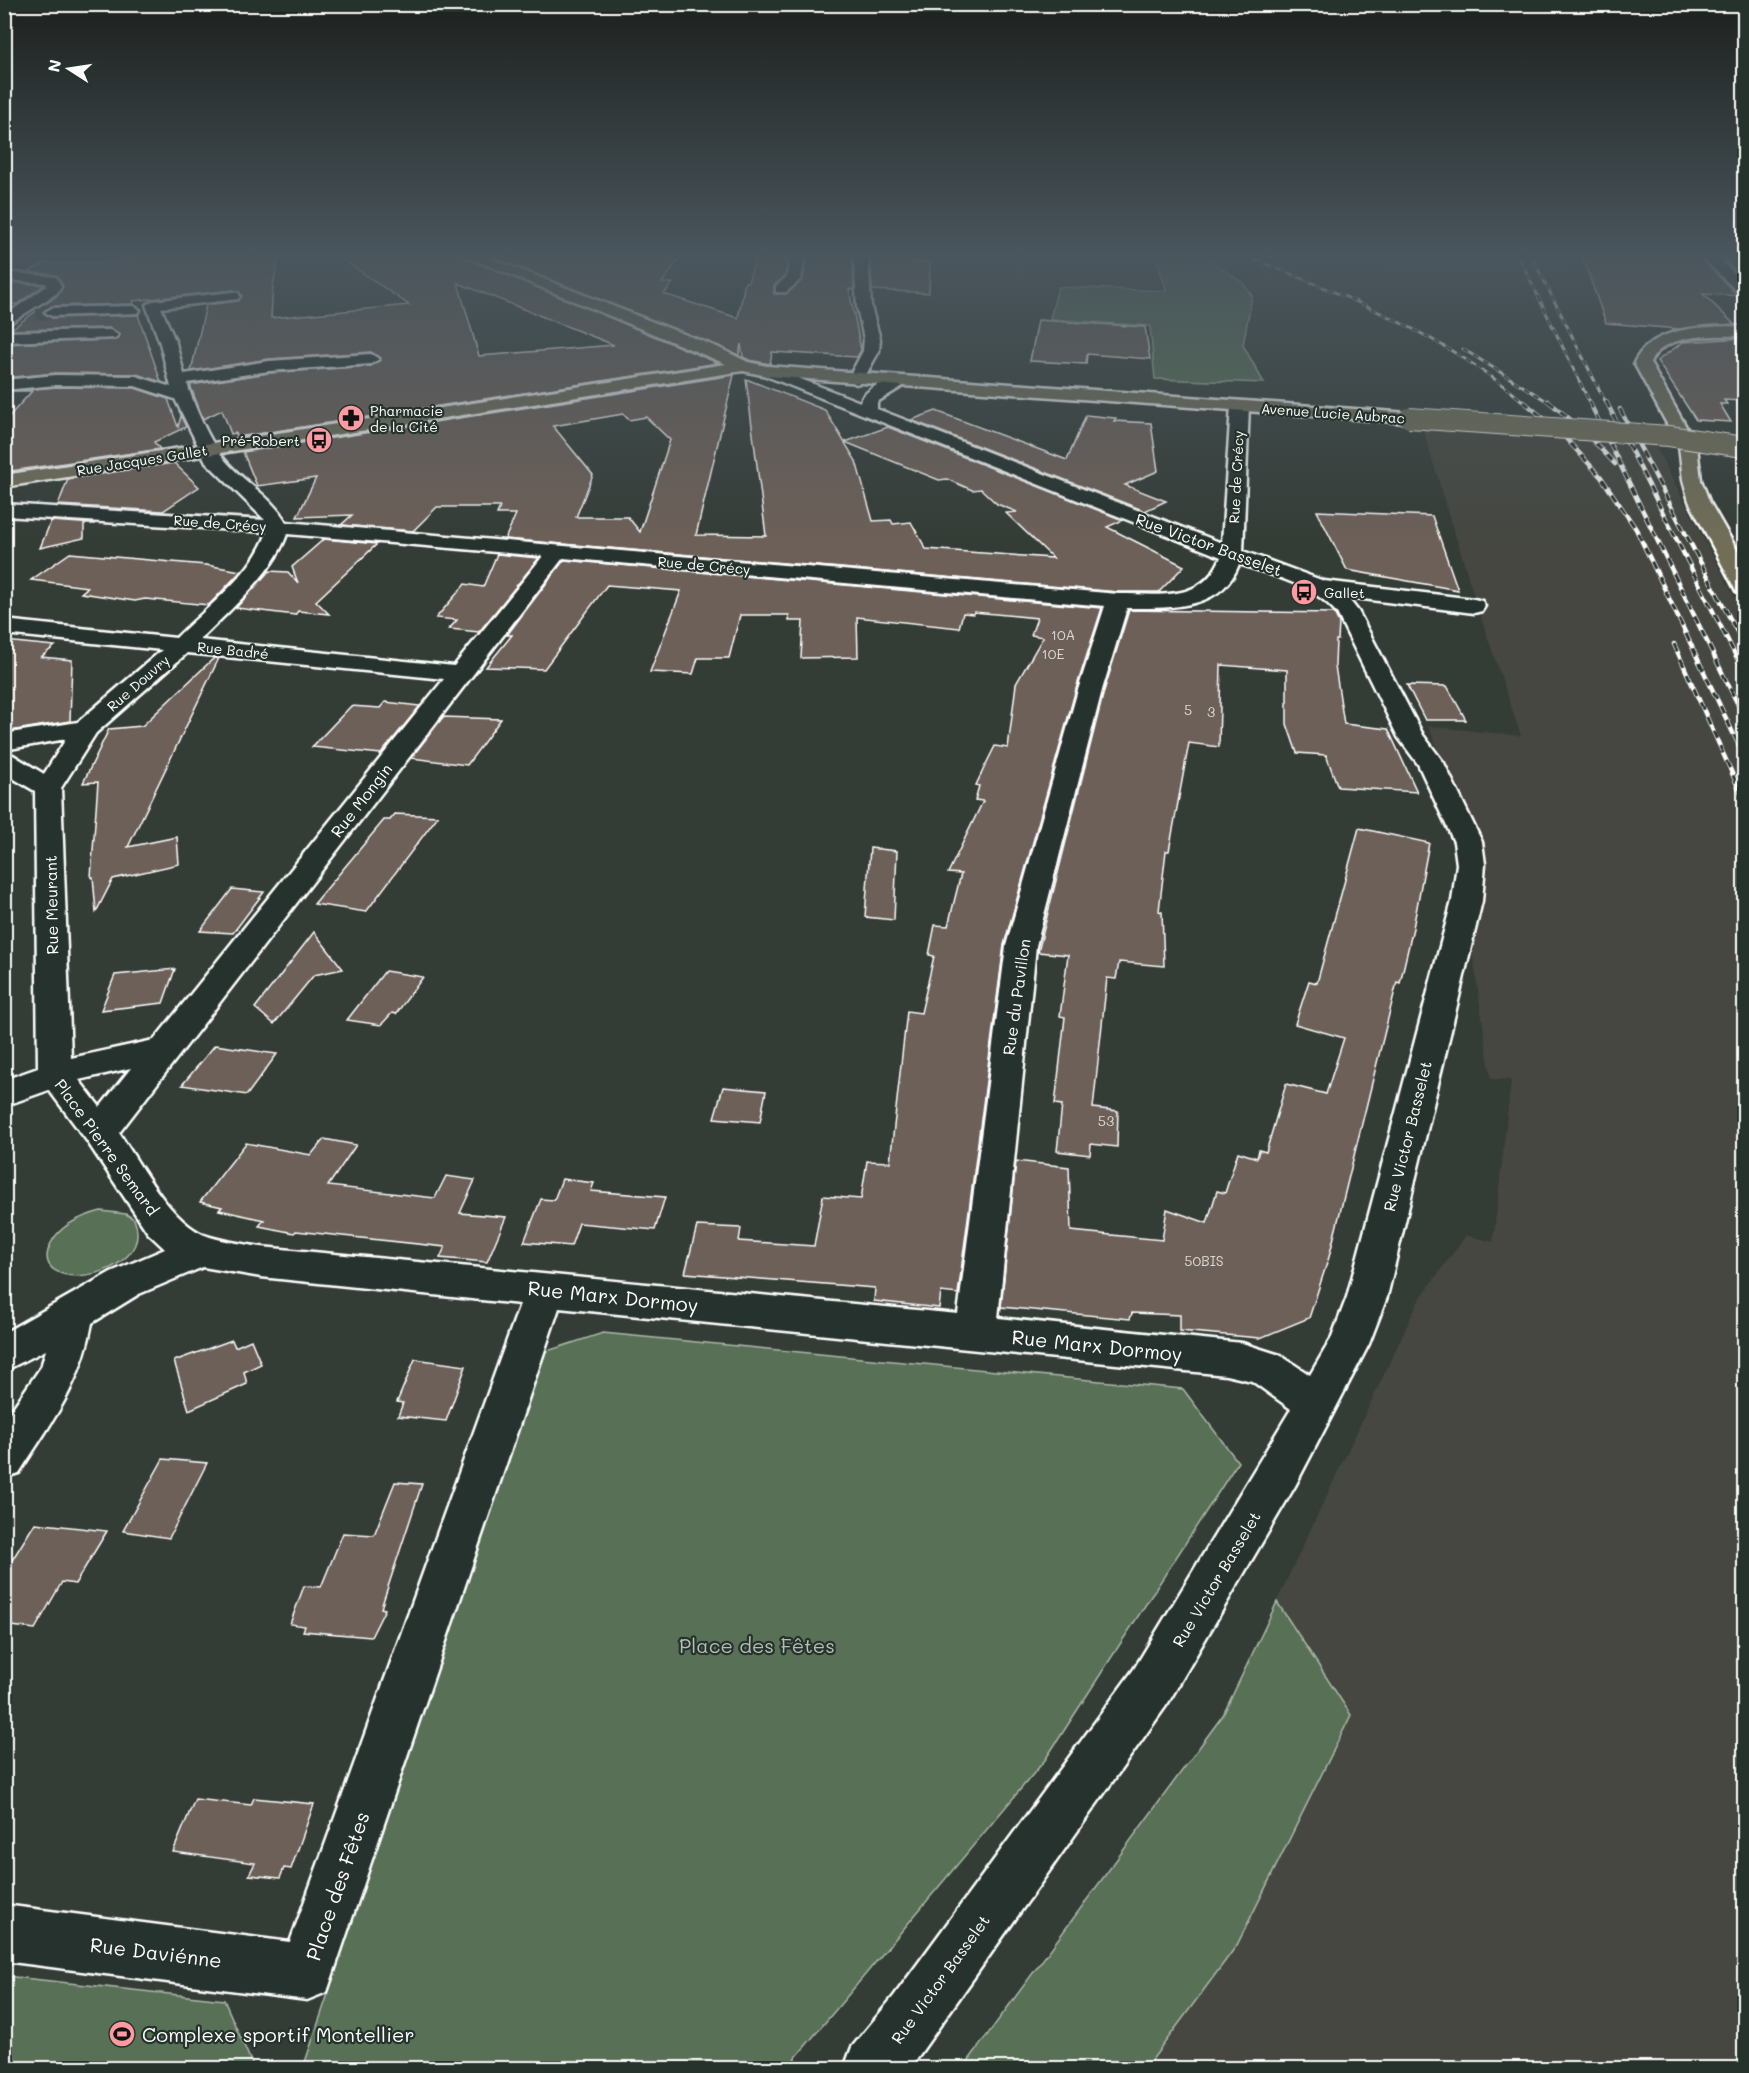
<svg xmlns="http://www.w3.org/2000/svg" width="1749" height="2073" font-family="Mali,sans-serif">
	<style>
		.built { fill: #454740 }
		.green { fill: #597156; stroke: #acb8aa; stroke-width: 1.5 }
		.building { fill: #6d6159; stroke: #fff; stroke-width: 1.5; fill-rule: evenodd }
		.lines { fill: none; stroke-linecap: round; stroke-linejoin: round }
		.minor-tunnel { stroke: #48504a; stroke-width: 15; stroke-dasharray: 15 8; stroke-linecap: butt }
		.minor-casing { stroke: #fff; stroke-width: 5 }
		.major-casing { stroke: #fff; stroke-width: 5 }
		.minor { fill: #26332d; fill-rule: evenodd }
		.major { fill: #716e59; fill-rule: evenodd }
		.rail-far1-casing { stroke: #fff; stroke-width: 3 }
		.rail-casing { stroke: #fff; stroke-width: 4.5 }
		.rail-far1 { stroke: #26332d; stroke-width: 2; stroke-dasharray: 6; stroke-linecap: butt }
		.rail { stroke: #26332d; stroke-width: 3; stroke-dasharray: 8; stroke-linecap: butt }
		.major-bridge-casing { stroke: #fff; stroke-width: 22; stroke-linecap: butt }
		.major-bridge { stroke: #716e59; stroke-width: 20 }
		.labels { text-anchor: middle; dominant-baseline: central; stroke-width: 4.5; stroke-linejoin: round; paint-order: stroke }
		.far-poi-label { font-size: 14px; fill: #fff; stroke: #26332d; text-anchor: start }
		.far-street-label { font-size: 14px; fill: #fff; stroke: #26332d }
		.number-label { font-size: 14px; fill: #dad8d6 }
		.street-label { font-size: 16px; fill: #fff; stroke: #26332d }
		.near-street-label { font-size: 20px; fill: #fff; stroke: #26332d }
		.near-park-label { font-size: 20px; fill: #b4bfb3; stroke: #26332d }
		.near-poi-label { font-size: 20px; fill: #fff; stroke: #26332d; text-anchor: start }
	</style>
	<rect width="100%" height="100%" fill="#343c36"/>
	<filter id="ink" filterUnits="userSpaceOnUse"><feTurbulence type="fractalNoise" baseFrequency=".0167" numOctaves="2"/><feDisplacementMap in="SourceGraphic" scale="12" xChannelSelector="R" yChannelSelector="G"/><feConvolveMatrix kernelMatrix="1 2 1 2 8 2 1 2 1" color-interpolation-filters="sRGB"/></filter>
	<g filter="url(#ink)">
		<g class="built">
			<polygon points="1217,253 1557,253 1569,271 1295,262"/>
			<polygon points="1422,426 1653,442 1744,615 1744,2068 963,2068 1223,1715 1419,1300 1466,1235 1493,1242 1511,1080 1491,1079 1470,936 1488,869 1428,726 1521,736 1477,606"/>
		</g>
		<g class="green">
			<polygon points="1154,254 1204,256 1242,282 1252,296 1243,345 1264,383 1155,379 1150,326 1050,319 1058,287 1167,291"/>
			<path d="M101,1211L126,1214L134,1219C159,1279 23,1298 51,1243C60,1225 82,1216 101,1211Z"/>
			<polygon points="603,1333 1183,1389 1238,1462 1045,1760 787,2068 303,2068 544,1352"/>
			<polygon points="1277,1602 1351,1715 1237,1945 1146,2068 963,2068 1223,1715"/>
			<polygon points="5,1976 224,2000 254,2068 5,2068"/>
		</g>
		<g class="building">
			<path d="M181,253H280L273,285L271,318L409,305L333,253H456L718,363L237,437L236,433L231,434L222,410L203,419L190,385L269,373L371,366L381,358L371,352L269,359L191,371L206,305L238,301L242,295L233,290L133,301L134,304L52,306L43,311L52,318L138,315L161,382L136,374L56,373L4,378V344L115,340L120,335L110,328L10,330L58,295L63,287L56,275L28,272L45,263H119L122,259L179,258ZM458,283L614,345L479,356Z"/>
			<polygon points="483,253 613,253 613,257 679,259 662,283 673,283 664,294 738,318 745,282 748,282 757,254 789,254 785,276 774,286 774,294 786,294 803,279 807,254 852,253 854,290 849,289 861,350 857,357 772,352 770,364 749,360 743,357 741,344 739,355"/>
			<polygon points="870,253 906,254 909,255 910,262 930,262 929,293 872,290"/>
			<polygon points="1581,253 1696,253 1737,295 1744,296 1703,294 1734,324 1679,329 1606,323"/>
			<polygon points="1716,253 1744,253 1744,280"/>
			<polygon points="7,282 44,285 17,304 4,304 4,284"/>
			<polygon points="1038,320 1145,327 1150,359 1087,354 1086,364 1030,361"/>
			<polygon points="1744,338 1744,401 1724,400 1727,404 1720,404 1731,422 1696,420 1657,361 1683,342"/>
			<path d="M734,375L696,535L766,536L746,379L825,410L856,461L873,521L891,520L893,524L911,522L926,549L1053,558L1006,513L1017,512L997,504L981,489L972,490L947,479L939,480L845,442L888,427L1123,520L1107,527L1184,566L1159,592H1118L505,539L516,514H497L500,507H437L413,531L341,525L352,515L297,517L316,478L257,486L243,452ZM623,414L629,420L646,417L670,440L640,532L628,517H576L593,475L553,426Z"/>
			<polygon points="56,387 135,388 168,399 178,427 181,416 186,427 154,442 160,449 4,472 4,422 32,391 13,391"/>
			<polygon points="936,411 1067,460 1086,415 1116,418 1114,421 1151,423 1158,471 1125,485 1166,501 1145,511 911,420"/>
			<polygon points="174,463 199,487 163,511 58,505 68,479"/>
			<polygon points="1317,511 1432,516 1458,590 1347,570"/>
			<polygon points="51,521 95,524 84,524 84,538 40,548"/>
			<polygon points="324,539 377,544 316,601 329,614 298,611 295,615 236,608 269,571 288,572 298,583 292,567"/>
			<polygon points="70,553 206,565 241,571 209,605 145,599 135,601 81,593 88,587 31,580"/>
			<polygon points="497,554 539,558 479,632 449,629 457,620 436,618 465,584 483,587"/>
			<polygon points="564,560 1102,608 1076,689 1004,945 958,1294 941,1292 939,1308 874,1301 875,1288 685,1273 697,1226 741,1228 739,1241 814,1246 823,1196 861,1199 867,1161 890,1162 907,1011 921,1013 934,956 929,955 935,925 948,926 961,874 948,873 983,801 975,800 979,786 976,785 985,766 995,746 1008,748 1016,684 1043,637 1031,635 1037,618 974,612 973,614 963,613 959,628 857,617 858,657 801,658 803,621 789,621 789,615 740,615 729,658 698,658 693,674 650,672 681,591 607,585 544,669 486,667 512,635 507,635"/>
			<polygon points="1129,610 1334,613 1339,623 1338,640 1336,640 1335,666 1344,724 1388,729 1417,792 1338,787 1326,755 1297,753 1287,724 1287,670 1221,665 1219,747 1189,743 1169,851 1166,851 1159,911 1162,912 1164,966 1119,962 1116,979 1107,978 1093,1108 1118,1111 1117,1147 1091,1144 1090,1155 1057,1151 1062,1105 1055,1104 1065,1017 1060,1016 1068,955 1038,952 1104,691"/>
			<polygon points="4,641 55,646 41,657 72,660 70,721 4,732"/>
			<polygon points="214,658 219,658 128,847 177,837 179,864 113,879 96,912 93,877 91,877 98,782 83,783 109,729 142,726"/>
			<polygon points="1407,685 1447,686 1466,720 1425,720"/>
			<polygon points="385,702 420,706 381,754 312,747 351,706 380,708"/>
			<polygon points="443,717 501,719 467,765 411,758"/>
			<polygon points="395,814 438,816 366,912 314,904 384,820 390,820"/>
			<polygon points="1359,828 1429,843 1413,928 1400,983 1397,982 1329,1257 1309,1318 1260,1338 1180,1331 1180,1315 1132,1313 1130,1319 1001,1307 1016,1161 1069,1167 1071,1231 1162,1240 1167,1209 1207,1223 1217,1191 1225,1193 1238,1152 1257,1158 1259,1150 1266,1152 1286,1084 1326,1094 1344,1038 1295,1024 1309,981 1317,983"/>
			<polygon points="870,848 897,851 894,920 865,917"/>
			<polygon points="232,889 264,892 233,933 200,931"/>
			<polygon points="314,932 343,969 314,975 274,1024 255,1008"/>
			<polygon points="175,969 163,1003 101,1010 115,975"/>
			<polygon points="385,971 423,977 396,1014 392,1013 381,1025 347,1020"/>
			<polygon points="215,1045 277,1054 247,1095 182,1085"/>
			<polygon points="723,1087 766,1091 760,1122 714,1118"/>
			<polygon points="324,1139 356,1145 328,1186 435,1198 446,1176 475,1180 460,1213 506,1217 487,1262 440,1258 445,1247 296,1231 294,1233 259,1226 264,1220 219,1210 222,1207 200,1202 246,1143 311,1155"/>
			<polygon points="562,1179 594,1183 591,1191 665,1197 655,1230 579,1223 571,1246 524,1242 541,1199 554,1200"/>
			<polygon points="232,1340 235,1347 251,1340 261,1364 244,1372 247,1384 189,1410 174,1361"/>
			<polygon points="415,1359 466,1366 446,1421 398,1416 403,1403 397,1402"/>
			<polygon points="163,1459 207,1463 169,1538 123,1531"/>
			<polygon points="395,1482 422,1484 381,1608 385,1609 371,1637 303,1631 305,1626 290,1624 304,1586 321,1587 343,1533 374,1535"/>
			<polygon points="35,1523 107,1531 75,1584 62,1582 35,1629 4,1625 4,1573"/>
			<polygon points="254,1798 314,1804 291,1869 284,1868 280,1878 249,1875 255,1863 173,1852 195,1799 251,1805"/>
		</g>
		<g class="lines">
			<polyline class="minor-tunnel" points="36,312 52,312"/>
			<defs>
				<g id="minor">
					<polygon points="791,253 805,253 801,279 786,292 776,292 776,286 787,277"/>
					<polygon points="854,253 868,253 871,307 880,339 879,351 862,382 856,384 848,379 863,351 864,339 857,307"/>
					<polygon points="1698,253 1713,253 1744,283 1744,294 1739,293"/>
					<polygon points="4,272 56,277 61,286 57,293 4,327 4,316 47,286 46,283 4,280"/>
					<path d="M233,292L238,293L240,296L238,299L161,308L176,343L184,374L269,361L371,354L379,359L371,364L269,371L187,383C193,404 208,438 221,455C239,480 270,494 286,522L1118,594C1160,594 1203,603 1221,557L761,374L759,371L761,368L767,366L860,402C864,390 891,375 903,378L905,382L903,386L877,402V409L1222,543L1231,406L1234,402H1246L1249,406L1243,551L1324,581L1474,599L1482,601L1485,606L1482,611L1474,613L1347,597L1358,611L1423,735L1444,763L1482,842L1485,864L1482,901L1387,1297L1369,1344L1295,1486L1168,1703L910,2068H844L852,2047L894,1996L1134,1669L1291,1409L1252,1381L1226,1375L559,1308L327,1992L307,2000L4,1961V1905L290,1942L520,1304L261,1277L203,1267L139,1294L92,1323C81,1385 52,1421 19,1473L4,1478V1421L41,1367L46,1350L4,1371V1333L111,1272L165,1249L148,1233L87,1141L49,1090L4,1106V1080L38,1068L35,791L4,773V753L13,755L44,774L66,739L4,750V734L78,722L162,650L4,634V620L176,638C207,607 253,574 267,532L4,516V504L265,520L206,462L175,399L135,386L56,385L4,390V380L56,375L136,376L171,387L160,343L146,305L153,301ZM287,534L543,556L454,666L200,640C228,611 274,573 287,534ZM563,558L1105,606L1078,690L1006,946L958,1314L261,1247C244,1244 226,1242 210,1237C171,1225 141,1165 119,1133ZM1239,564C1273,576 1313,584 1337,613L1398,737L1418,764L1454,842L1457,864L1452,901L1347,1297L1331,1339L1310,1375L1280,1355L1242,1343L998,1318L1036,946L1102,690L1127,608C1169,608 1222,611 1239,564ZM187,653L444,679L154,1040L71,1058L61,788L96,733ZM131,1068L100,1107L79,1080Z"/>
					<polygon points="133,306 140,310 138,313 52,316 45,312 52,308"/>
					<polygon points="110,330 118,335 115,338 4,342 4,332"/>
				</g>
				<g id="major">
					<polygon points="458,253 477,253 717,347 748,362 767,366 1409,413 1418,418 1409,423 767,376 743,371 4,487 4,475 726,364"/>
					<path d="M1744,326V336C1715,336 1664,332 1650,363L1697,446L1701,480L1709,501L1744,562V592L1736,591L1689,501L1683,480L1679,446L1634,363C1653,324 1707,327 1744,326Z"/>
				</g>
			</defs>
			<use href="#minor" class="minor-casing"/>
			<use href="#major" class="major-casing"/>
			<use href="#minor" class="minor"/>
			<use href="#major" class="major"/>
			<defs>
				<g id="rail-far1">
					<path d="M1238,253C1337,292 1443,333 1525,403"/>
					<polyline points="1517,253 1590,403"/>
					<polyline points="1530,253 1606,403"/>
					<polyline points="1463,349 1550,403"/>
				</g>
				<g id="rail">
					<polyline points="1523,401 1560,432 1601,477 1636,529 1744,756"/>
					<polyline points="1548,401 1582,429 1615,464"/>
					<polyline points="1589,401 1744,717"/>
					<polyline points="1606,401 1744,672"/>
					<polyline points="1620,409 1744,645"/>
					<polyline points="1674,644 1744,800"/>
				</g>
			</defs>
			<use href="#rail-far1" class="rail-far1-casing"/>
			<use href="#rail" class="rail-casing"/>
			<use href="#rail-far1" class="rail-far1"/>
			<use href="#rail" class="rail"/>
			<defs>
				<polyline id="major-bridge" points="1409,418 1669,436 1744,447"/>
			</defs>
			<use href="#major-bridge" class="major-bridge-casing"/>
			<use href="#major-bridge" class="major-bridge"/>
		</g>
	</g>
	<linearGradient id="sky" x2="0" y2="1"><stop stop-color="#1d211e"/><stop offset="0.47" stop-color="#4a565d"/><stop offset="1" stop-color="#4a565d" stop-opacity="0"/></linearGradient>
	<rect width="1749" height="543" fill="url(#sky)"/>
	<defs>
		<symbol id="pharmacy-disc" viewBox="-11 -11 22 22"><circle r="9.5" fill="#ff9aa2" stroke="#26332d"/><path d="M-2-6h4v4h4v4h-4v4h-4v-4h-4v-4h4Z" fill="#111"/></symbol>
		<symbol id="bus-disc" viewBox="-11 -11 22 22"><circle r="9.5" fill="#ff9aa2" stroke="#26332d"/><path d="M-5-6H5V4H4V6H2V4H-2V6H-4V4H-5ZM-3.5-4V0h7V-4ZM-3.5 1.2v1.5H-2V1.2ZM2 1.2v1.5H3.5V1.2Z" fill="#111"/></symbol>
		<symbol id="stadium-disc" viewBox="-11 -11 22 22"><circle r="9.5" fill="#ff9aa2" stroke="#26332d"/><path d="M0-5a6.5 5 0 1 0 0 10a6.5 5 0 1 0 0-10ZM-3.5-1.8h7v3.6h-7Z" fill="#111"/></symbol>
	</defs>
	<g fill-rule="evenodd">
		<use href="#pharmacy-disc" x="336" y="403" width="30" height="30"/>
		<use href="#bus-disc" x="304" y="425" width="30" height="30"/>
		<use href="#bus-disc" x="1289" y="577" width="30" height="30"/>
		<use href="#stadium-disc" x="107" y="2019" width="30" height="30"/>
	</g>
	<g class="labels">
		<g class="far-poi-label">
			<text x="370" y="410">Pharmacie<tspan x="370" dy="16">de la Cité</tspan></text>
			<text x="300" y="440" text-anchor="end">Pré-Robert</text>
			<text x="1324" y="592">Gallet</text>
		</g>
		<g class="far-street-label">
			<text transform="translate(1333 413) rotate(4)">Avenue Lucie Aubrac</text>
			<text transform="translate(142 460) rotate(-9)">Rue Jacques Gallet</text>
			<text transform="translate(1236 477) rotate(-87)">Rue de Crécy</text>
			<text transform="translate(220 523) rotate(4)">Rue de Crécy</text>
			<text transform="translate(704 565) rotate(5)">Rue de Crécy</text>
			<text transform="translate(233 650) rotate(6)">Rue Badré</text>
			<text transform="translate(138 683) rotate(-41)">Rue Douvry</text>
		</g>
		<g class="number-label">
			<text x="1063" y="634">10A</text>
			<text x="1053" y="653">10E</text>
			<text x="1188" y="709">5</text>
			<text x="1211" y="711">3</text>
			<text x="1106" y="1120">53</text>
			<text x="1204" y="1260">50BIS</text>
		</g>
		<g class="street-label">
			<text transform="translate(1209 544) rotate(20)">Rue Victor Basselet</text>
			<text transform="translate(361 800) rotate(-52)">Rue Mongin</text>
			<text transform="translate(51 905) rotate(-91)">Rue Meurant</text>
			<text transform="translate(1016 997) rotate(-82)">Rue du Pavillon</text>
			<text transform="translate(1407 1136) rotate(-76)">Rue Victor Basselet</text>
			<text transform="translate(107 1147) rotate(54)">Place Pierre Semard</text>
			<text transform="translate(1216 1579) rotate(-59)">Rue Victor Basselet</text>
			<text transform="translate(940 1979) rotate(-54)">Rue Victor Basselet</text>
		</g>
		<g class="near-street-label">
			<text transform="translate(613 1296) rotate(6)">Rue Marx Dormoy</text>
			<text transform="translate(1097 1345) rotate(6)">Rue Marx Dormoy</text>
			<text transform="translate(337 1886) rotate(-71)">Place des Fêtes</text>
			<text transform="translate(156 1952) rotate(7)">Rue Daviénne</text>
		</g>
		<g class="near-park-label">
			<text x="757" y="1645">Place des Fêtes</text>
		</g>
		<g class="near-poi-label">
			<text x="142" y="2034">Complexe sportif Montellier</text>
		</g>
	</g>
	<rect width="1749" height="2073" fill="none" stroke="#26332d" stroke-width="24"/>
	<rect x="12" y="12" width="1725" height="2049" fill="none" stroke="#fff" stroke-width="2" filter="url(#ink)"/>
	<g transform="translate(69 69) rotate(282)" stroke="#26332d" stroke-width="4.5" paint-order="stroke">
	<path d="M0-4.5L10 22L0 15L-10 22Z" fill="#ffffff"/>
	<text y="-9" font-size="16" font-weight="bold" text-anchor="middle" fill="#ffffff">N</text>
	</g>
</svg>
